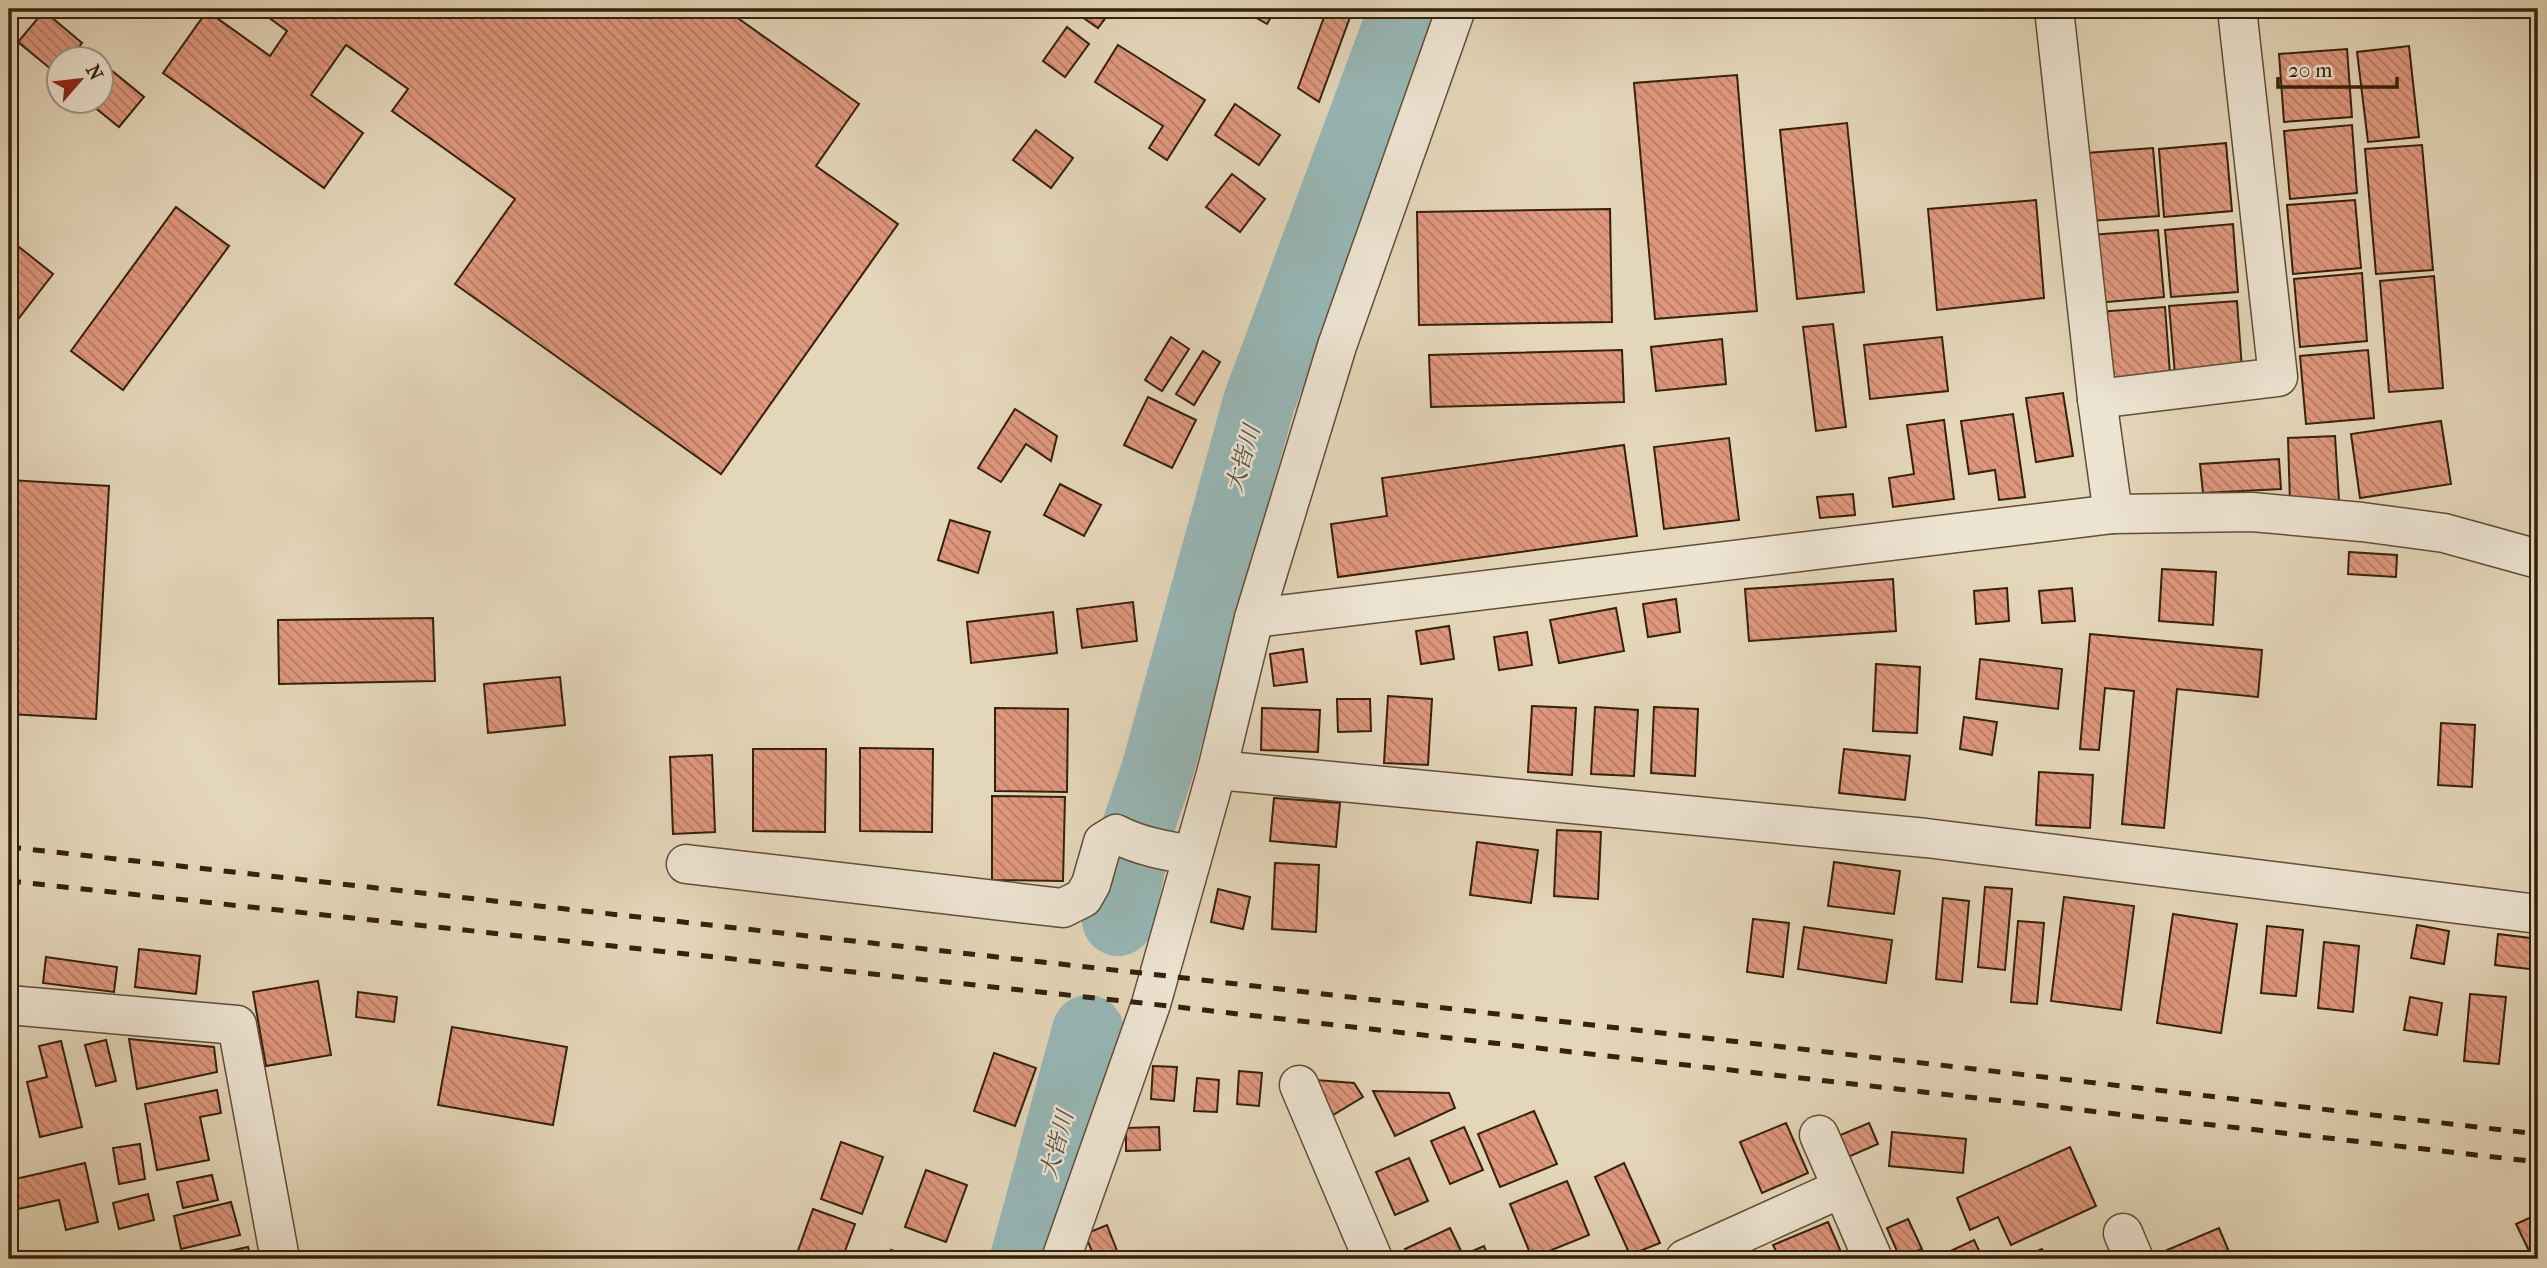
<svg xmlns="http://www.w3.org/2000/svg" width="2547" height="1268" font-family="'IM FELL French Canon','Noto Serif JP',serif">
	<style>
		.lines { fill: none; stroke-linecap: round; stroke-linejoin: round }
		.river { stroke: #97b7b6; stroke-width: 72 }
		.building { fill: url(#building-back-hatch); stroke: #35210c; stroke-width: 2 }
		.minor-casing { stroke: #614e37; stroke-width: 41 }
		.minor { stroke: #ede4d2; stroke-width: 38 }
		.rail { stroke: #35210c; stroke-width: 5; stroke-dasharray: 12 12; stroke-linecap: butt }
		.labels { text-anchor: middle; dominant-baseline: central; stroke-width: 5; stroke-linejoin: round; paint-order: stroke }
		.water-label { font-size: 23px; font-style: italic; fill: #524e3f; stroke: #ede4d2 }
	</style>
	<defs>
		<pattern id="building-back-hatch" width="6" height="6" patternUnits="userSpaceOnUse" patternTransform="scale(1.75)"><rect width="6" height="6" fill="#df977e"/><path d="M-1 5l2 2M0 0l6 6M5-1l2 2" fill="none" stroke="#b67b66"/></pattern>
	</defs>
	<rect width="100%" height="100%" fill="#e4d6b9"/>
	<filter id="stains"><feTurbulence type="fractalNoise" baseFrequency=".00286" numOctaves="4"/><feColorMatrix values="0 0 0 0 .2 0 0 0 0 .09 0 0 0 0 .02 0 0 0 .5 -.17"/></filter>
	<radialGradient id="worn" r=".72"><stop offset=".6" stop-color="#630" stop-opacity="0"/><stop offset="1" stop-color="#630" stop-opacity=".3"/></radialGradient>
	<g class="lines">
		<g class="river">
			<polyline points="1118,920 1138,827 1157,771 1259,402 1405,9"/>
			<polyline points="1026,1259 1088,1031"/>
		</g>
	</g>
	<g class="building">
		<polygon points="257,9 725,9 859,104 816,166 898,224 721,474 455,284 515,199 392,111 408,89 346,45 311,95 363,133 324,188 163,73 207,11 270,56 287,31"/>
		<polygon points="1078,9 1112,9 1098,28 1075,12"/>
		<polygon points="1241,9 1276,9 1267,24"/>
		<polygon points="1327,9 1353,9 1319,102 1298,88"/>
		<polygon points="44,11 82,43 69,60 60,60 60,71 57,74 18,42"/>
		<polygon points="1067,27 1089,44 1065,77 1043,61"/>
		<polygon points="1118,45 1205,100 1167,160 1149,148 1163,126 1095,82"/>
		<polygon points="2409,46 2419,137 2368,142 2357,52"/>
		<polygon points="2347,49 2352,117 2284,122 2279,54"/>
		<polygon points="105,65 144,97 119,127 88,102 102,102 102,70"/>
		<polygon points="1737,75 1757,311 1655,319 1634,83"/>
		<polygon points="1235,104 1280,135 1259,165 1215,135"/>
		<polygon points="1847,123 1864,292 1797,299 1780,130"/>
		<polygon points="2352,125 2357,193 2290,199 2284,131"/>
		<polygon points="1036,130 1073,158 1051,188 1013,160"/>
		<polygon points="2226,143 2232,211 2164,217 2159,149"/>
		<polygon points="2422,145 2433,270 2376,274 2365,149"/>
		<polygon points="2153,148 2159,216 2091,221 2086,153"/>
		<polygon points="1232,174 1265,199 1240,232 1206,207"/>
		<polygon points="2036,200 2044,298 1937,310 1928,209"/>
		<polygon points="2355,200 2361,268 2293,274 2287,205"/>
		<polygon points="176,207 229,246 123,390 71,351"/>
		<polygon points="1610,209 1612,322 1419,325 1417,212"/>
		<polygon points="2233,224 2238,292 2171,297 2165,230"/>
		<polygon points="2158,230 2164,297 2096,303 2090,235"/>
		<polygon points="9,239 53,274 9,331"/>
		<polygon points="2362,273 2367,341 2300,347 2294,279"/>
		<polygon points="2434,276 2443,388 2389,392 2380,281"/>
		<polygon points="2237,301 2242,369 2175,374 2169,306"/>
		<polygon points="2165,307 2170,374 2103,380 2097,312"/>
		<polygon points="1833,324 1846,427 1816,431 1803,327"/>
		<polygon points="1171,337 1189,349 1162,391 1145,380"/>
		<polygon points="1942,337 1948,391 1870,399 1864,345"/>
		<polygon points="1722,339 1726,384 1656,391 1651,347"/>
		<polygon points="1622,350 1624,402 1431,407 1429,355"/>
		<polygon points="2368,350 2374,418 2306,424 2300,356"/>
		<polygon points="1203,351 1220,362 1194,405 1176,394"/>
		<polygon points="2063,393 2073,456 2036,462 2026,398"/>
		<polygon points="1148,397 1196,420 1172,468 1124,445"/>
		<polygon points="1015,409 1057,436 1051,461 1026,444 1001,482 978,468"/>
		<polygon points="2013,414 2025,497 1999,500 1995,470 1969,474 1961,421"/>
		<polygon points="1944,420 1954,499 1893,507 1889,478 1914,474 1907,425"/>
		<polygon points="2441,421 2451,484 2360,498 2351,434"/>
		<polygon points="2335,436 2339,501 2290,503 2288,438"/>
		<polygon points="1729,438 1739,520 1664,529 1654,447"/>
		<polygon points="1624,445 1637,536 1338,577 1331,524 1387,516 1382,478"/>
		<polygon points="2279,459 2281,489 2203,493 2200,464"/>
		<polygon points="9,480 109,486 96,719 9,714"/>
		<polygon points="1060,484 1101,505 1084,536 1044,515"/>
		<polygon points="1853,494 1855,515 1820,518 1817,497"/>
		<polygon points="950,520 990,532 978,573 938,560"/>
		<polygon points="2349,552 2397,555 2396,577 2348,574"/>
		<polygon points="2162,569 2216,572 2213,625 2159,621"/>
		<polygon points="1893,579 1896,631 1749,641 1745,589"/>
		<polygon points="2007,588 2009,621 1976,624 1974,591"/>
		<polygon points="2072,588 2075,621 2042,623 2039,591"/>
		<polygon points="1676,599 1680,632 1648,637 1643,604"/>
		<polygon points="1133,602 1137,641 1082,648 1077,609"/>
		<polygon points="1616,608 1624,651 1559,663 1550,620"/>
		<polygon points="1053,612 1057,653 971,663 967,622"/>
		<polygon points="433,618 435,681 279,684 278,620"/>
		<polygon points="1449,626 1454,659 1421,664 1416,631"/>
		<polygon points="1527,632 1532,665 1499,670 1494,637"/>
		<polygon points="2090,634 2262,650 2258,697 2177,689 2164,828 2122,824 2134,691 2105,688 2099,750 2080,749"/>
		<polygon points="1303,649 1307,682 1274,686 1270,654"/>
		<polygon points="1980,659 2062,669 2058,709 1976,699"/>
		<polygon points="1876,664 1920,667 1917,733 1873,731"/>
		<polygon points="560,677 565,725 488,733 484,684"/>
		<polygon points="1388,696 1432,699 1428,765 1384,763"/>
		<polygon points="1337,699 1370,699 1371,731 1338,732"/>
		<polygon points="1532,706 1576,708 1572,775 1528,772"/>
		<polygon points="1595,707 1638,710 1634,776 1591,774"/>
		<polygon points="1654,707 1698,709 1695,776 1651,773"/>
		<polygon points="995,708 1068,709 1067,792 995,791"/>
		<polygon points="1262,708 1320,710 1318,752 1261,750"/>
		<polygon points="1964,717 1997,722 1992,755 1960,749"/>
		<polygon points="2441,723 2475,725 2472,787 2438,785"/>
		<polygon points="860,748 933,749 932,832 860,831"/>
		<polygon points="753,749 826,749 825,832 753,831"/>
		<polygon points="1844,749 1910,756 1905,800 1839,793"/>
		<polygon points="712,755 715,832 673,834 670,757"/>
		<polygon points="2039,772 2093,775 2090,828 2036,825"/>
		<polygon points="992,796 1065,797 1063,881 992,880"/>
		<polygon points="1274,798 1340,803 1336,847 1270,841"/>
		<polygon points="1557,830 1601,832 1598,899 1554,896"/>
		<polygon points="1477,842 1538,850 1531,903 1470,895"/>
		<polygon points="1834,862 1900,871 1894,914 1828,906"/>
		<polygon points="1275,863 1319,865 1316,932 1272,929"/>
		<polygon points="1985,887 2012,889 2005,970 1978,967"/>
		<polygon points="1218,889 1250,897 1243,929 1211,922"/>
		<polygon points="2064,897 2134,906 2121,1010 2051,1001"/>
		<polygon points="1943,898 1969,901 1962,982 1936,979"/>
		<polygon points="2173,914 2237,924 2221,1033 2157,1023"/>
		<polygon points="1753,919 1789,923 1783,977 1747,972"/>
		<polygon points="2018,921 2044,923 2037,1004 2011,1002"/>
		<polygon points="2417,925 2449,931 2444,964 2411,958"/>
		<polygon points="2267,926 2303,930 2296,996 2261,993"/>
		<polygon points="1804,927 1892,940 1886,983 1798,969"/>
		<polygon points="2498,934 2538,939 2538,970 2495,965"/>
		<polygon points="2324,942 2359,946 2353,1012 2318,1008"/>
		<polygon points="139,949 200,956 196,994 135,987"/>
		<polygon points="46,957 117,967 114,992 43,983"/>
		<polygon points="318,981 331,1055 266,1066 253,992"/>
		<polygon points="358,992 397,997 394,1022 356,1017"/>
		<polygon points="2470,994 2506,997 2499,1064 2464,1061"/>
		<polygon points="2410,997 2442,1003 2437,1035 2404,1030"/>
		<polygon points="452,1027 567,1047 553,1125 438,1105"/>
		<polygon points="129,1039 214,1047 217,1072 137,1089"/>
		<polygon points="106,1040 116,1081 96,1086 85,1045"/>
		<polygon points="61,1041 82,1127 40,1137 27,1082 47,1077 39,1046"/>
		<polygon points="994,1053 1036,1068 1015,1126 974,1111"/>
		<polygon points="9,1054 16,1085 9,1086"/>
		<polygon points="1153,1066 1177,1067 1174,1101 1151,1099"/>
		<polygon points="1239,1071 1262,1073 1259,1106 1237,1104"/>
		<polygon points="1197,1078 1219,1080 1217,1112 1194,1111"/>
		<polygon points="1316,1080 1354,1083 1363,1097 1333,1115"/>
		<polygon points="217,1090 221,1113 200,1117 209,1160 157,1170 145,1104"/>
		<polygon points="1373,1091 1449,1093 1455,1108 1395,1136"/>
		<polygon points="1534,1111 1557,1164 1500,1187 1478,1134"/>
		<polygon points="1786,1123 1808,1173 1762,1193 1740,1142"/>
		<polygon points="1869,1123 1878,1144 1848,1157 1838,1136"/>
		<polygon points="1159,1127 1160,1150 1126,1151 1126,1128"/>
		<polygon points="1464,1127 1483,1170 1450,1184 1431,1141"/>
		<polygon points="1892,1132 1966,1139 1963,1173 1889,1166"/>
		<polygon points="841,1142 883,1157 862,1214 821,1199"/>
		<polygon points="140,1144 145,1179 119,1184 113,1148"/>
		<polygon points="2070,1147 2096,1206 2011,1245 1998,1217 1970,1230 1957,1198"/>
		<polygon points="1409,1158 1428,1201 1395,1215 1376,1172"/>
		<polygon points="85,1163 98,1222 66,1230 59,1200 18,1209 11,1180"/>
		<polygon points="1624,1163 1660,1243 1630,1255 1595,1177"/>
		<polygon points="926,1170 967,1185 946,1242 905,1227"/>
		<polygon points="212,1175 218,1200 183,1208 177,1182"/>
		<polygon points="1567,1181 1589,1235 1532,1258 1510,1204"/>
		<polygon points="148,1194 154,1220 119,1229 113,1203"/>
		<polygon points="231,1202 240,1235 181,1249 174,1216"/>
		<polygon points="813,1209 855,1224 842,1259 795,1259"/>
		<polygon points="2538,1214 2538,1259 2533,1259 2516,1224"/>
		<polygon points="1908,1219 1922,1249 1900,1258 1887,1228"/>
		<polygon points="1828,1222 1844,1259 1780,1259 1773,1245"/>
		<polygon points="1107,1225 1119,1256 1112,1259 1095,1259 1085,1234"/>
		<polygon points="1450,1228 1463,1255 1484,1246 1489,1259 1410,1259 1405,1249"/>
		<polygon points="2219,1228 2232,1259 2171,1259 2167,1250"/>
		<polygon points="1974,1240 1983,1259 1946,1259 1944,1254"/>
		<polygon points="248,1247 251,1259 191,1259"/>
		<polygon points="2042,1249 2046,1259 2017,1259"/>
		<polygon points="891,1250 921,1259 889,1259"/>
		<polygon points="40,1254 40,1259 13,1259"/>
	</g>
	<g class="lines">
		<defs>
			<g id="minor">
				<polyline points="2054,9 2097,399 2113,514"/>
				<polyline points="2097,399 2278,377 2237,9"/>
				<polyline points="1254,618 2113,514 2252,512 2362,522 2444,533 2538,559"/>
				<polyline points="1217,770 1926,838 2538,914"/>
				<path d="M686,864L1063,908L1083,898L1091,884L1103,842L1116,834C1139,846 1166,851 1192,855"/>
				<polyline points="9,1005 237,1025 280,1259"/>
				<polyline points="1299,1085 1373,1259"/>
				<polyline points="1819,1135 1873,1259"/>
				<polyline points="2123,1233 2134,1259"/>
				<polyline points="1061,1259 1151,1004 1217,770 1254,618 1337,346 1456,9"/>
				<polyline points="1685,1259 1842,1188"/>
			</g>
		</defs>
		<use href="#minor" class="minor-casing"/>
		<use href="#minor" class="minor"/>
		<g class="rail">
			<polyline points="9,847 1159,975 2538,1134"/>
			<polyline points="9,881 1151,1004 2538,1162"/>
		</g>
	</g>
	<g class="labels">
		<g class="water-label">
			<text transform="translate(1243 459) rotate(-74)">大皆川</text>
			<text transform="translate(1057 1145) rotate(-75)">大皆川</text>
		</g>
	</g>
	<rect width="2547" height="1268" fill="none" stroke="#e4d6b9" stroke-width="35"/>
	<rect x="10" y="10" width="2526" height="1247" fill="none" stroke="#35210c" stroke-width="3.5"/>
	<rect x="18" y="18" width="2512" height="1233" fill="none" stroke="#35210c" stroke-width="2"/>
	<g transform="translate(80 80) rotate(62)"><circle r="33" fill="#ede4d2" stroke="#a39683" stroke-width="2"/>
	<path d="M0-5L12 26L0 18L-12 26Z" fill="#8f2418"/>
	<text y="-10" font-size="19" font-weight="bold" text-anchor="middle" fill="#35210c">N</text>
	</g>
	<path d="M2278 77v10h119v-10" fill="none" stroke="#35210c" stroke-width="3.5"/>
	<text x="2288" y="77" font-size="21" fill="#35210c" stroke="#ede4d2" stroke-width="5" paint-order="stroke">20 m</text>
	<rect width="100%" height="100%" filter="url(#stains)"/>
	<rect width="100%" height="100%" fill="url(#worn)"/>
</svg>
